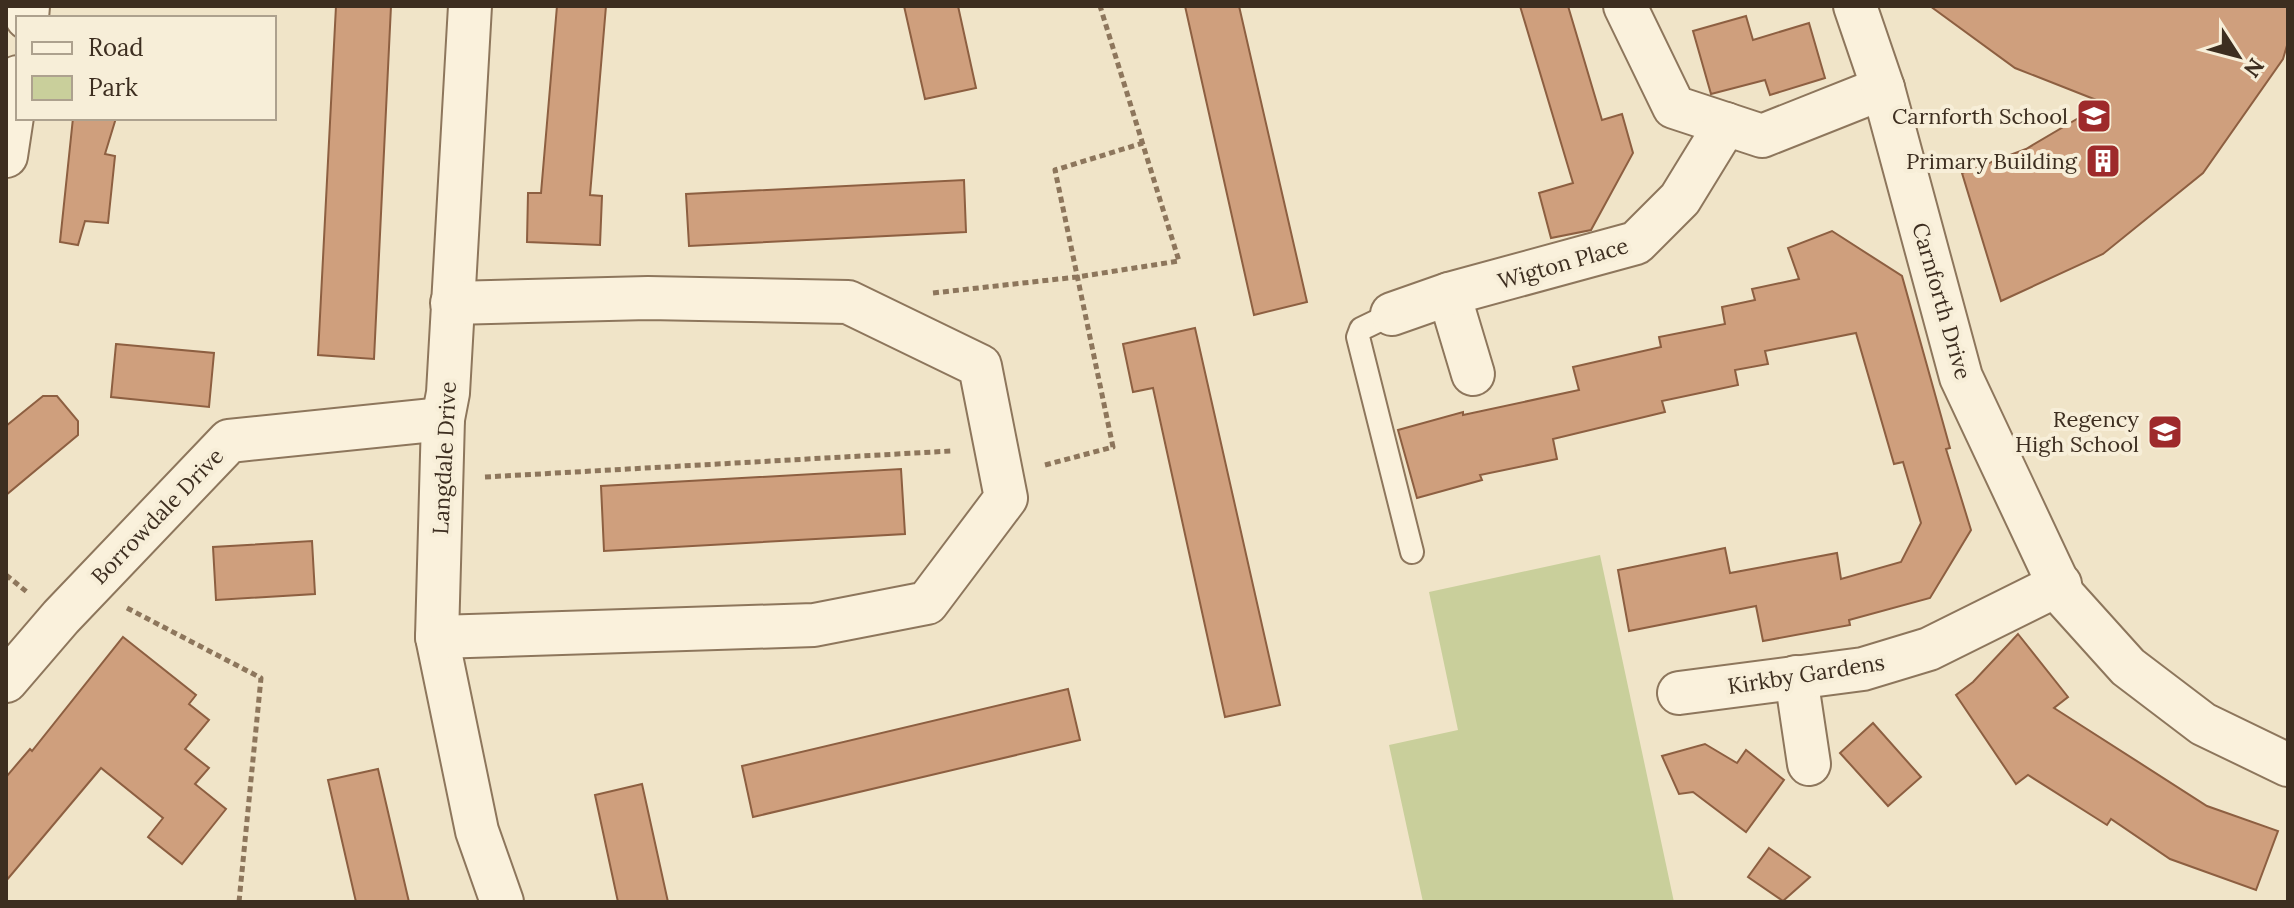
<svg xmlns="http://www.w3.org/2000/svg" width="2294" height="908" font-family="Lora,serif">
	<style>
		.green { fill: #c9cf9b }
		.building { fill: #cf9f7d; stroke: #8d5f41; stroke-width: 2 }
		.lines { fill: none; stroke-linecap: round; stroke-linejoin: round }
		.lane-casing { stroke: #8d765c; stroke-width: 26 }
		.street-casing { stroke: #8d765c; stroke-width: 46 }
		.path { stroke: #8d765c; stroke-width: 5; stroke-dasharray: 6 4; stroke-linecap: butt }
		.lane { stroke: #faf1dc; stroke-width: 22 }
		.street { stroke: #faf1dc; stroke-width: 42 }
		.labels { text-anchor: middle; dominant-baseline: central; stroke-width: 8; stroke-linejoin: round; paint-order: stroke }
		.poi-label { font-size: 22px; fill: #3d2e20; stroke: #f7eed8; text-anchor: end }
		.street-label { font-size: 22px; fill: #3d2e20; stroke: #f7eed8 }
	</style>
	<rect width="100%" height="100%" fill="#f0e4c8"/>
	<polygon class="green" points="1600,555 1674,902 1423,902 1389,745 1458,730 1429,592"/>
	<g class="building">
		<polygon points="336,6 391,6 374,359 318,355"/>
		<polygon points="557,6 606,6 590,195 602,196 600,245 527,242 528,193 541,193"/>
		<polygon points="904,6 958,6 976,88 925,99"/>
		<polygon points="1185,6 1239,6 1307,302 1254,315"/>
		<polygon points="1520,6 1568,6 1602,120 1622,114 1633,153 1591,230 1551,238 1539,193 1573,183"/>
		<polygon points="1930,6 2288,6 2288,42 2283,59 2203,173 2103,254 2001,301 1962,173 2026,149 2104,103 2015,68"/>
		<polygon points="1746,16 1753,40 1809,23 1825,78 1770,95 1765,80 1711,94 1693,31"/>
		<polygon points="73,118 116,118 105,154 115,156 108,223 85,221 78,245 60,242"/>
		<polygon points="964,180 966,232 689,246 686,194"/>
		<polygon points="1832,231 1902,276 1950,448 1946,449 1971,530 1930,598 1849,620 1850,625 1763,641 1756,606 1629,631 1618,570 1725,548 1730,573 1837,553 1841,579 1901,562 1921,523 1903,462 1894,464 1856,333 1765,351 1768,364 1735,370 1738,385 1662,401 1665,412 1553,439 1557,459 1480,475 1482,480 1417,498 1398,430 1463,412 1463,415 1579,390 1573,367 1661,347 1659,337 1725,324 1722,307 1755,300 1752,289 1799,279 1788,248"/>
		<polygon points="1195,328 1280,705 1225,717 1153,388 1133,392 1123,344"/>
		<polygon points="116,344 214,353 209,407 111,397"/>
		<polygon points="43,396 57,396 78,421 78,435 6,495 6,426"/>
		<polygon points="901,469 905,534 604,551 601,486"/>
		<polygon points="312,541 315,594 216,600 213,547"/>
		<polygon points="2018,634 2068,697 2054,708 2207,806 2278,831 2256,890 2170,859 2111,819 2107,825 2028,775 2016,784 1956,695 1973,682"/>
		<polygon points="123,637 196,695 189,704 209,720 185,749 209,768 195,784 226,809 182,864 148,837 163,818 101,768 6,881 6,777 30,749 32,751"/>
		<polygon points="1068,689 1080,740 753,817 742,766"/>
		<polygon points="1873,723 1921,777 1888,806 1840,753"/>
		<polygon points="1705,744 1737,763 1746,750 1784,780 1746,832 1693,792 1679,794 1662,756"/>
		<polygon points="378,769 409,902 356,902 328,780"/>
		<polygon points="642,784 668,902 618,902 595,795"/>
		<polygon points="1769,848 1810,877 1783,901 1748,877"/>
	</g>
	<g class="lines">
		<defs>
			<polyline id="lane" points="1392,314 1361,329 1358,337 1412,552"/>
			<g id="street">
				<polyline points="470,6 448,393 443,419 437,637 477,831 502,902"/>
				<polyline points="1625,6 1674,107 1762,136 1883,88"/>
				<polyline points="1855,6 1883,88 1961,377 2064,596 2128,667 2203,724 2288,765"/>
				<polyline points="27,18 28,6"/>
				<polyline points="6,156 18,77"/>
				<polyline points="1449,294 1473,374"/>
				<polyline points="1392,314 1449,294 1636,243 1680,199 1726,124"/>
				<polyline points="437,637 814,625 927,603 1006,498 980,366 848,302 648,298 452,303"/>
				<polyline points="1796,677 1809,764"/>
				<polyline points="6,681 61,617 229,441 443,419"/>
				<polyline points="1679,693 1863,669 1929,649 2060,584"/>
			</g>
		</defs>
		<use href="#lane" class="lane-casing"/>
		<use href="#street" class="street-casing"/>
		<g class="path">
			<polyline points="933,293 1077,277 1179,261 1100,6"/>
			<polyline points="1045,465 1113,447 1055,170 1143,143"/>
			<polyline points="485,477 951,451"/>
			<polyline points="6,575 27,592"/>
			<polyline points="127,608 261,678 239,902"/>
		</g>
		<use href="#lane" class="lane"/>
		<use href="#street" class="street"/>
	</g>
	<defs>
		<symbol id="school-square" viewBox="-11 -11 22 22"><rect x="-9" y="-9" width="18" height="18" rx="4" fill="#9e2a2b" stroke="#f7eed8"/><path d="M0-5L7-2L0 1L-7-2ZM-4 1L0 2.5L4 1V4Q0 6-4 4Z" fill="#fff"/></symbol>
		<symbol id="building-square" viewBox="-11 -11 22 22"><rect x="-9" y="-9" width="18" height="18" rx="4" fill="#9e2a2b" stroke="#f7eed8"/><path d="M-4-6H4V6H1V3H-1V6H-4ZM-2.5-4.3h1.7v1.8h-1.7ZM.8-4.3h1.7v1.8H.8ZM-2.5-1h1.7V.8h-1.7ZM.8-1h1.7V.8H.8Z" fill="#fff"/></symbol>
	</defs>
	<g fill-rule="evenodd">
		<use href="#school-square" x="2074" y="96" width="40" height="40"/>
		<use href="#building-square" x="2083" y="141" width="40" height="40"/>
		<use href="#school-square" x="2145" y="412" width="40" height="40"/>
	</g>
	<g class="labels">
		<g class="poi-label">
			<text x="2068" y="116">Carnforth School</text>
			<text x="2077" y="161">Primary Building</text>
			<text x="2139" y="419">Regency<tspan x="2139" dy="25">High School</tspan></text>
		</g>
		<g class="street-label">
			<text transform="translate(1563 263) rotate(-16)">Wigton Place</text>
			<text transform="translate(1942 301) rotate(74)">Carnforth Drive</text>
			<text transform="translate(444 458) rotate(-87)">Langdale Drive</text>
			<text transform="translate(157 516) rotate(-46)">Borrowdale Drive</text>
			<text transform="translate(1806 674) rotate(-9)">Kirkby Gardens</text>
		</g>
	</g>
	<rect width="2294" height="908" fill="none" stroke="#3d2e20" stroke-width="16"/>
	<rect x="16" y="16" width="260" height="104" fill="#f7eed8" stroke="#ada18e" stroke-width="2"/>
	<rect x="32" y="42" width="40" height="12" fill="#faf1dc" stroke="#ada18e" stroke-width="2"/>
	<text x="88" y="56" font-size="24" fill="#3d2e20">Road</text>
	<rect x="32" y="76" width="40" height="24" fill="#c9cf9b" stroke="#ada18e" stroke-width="2"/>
	<text x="88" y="96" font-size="24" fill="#3d2e20">Park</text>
	<g transform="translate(2238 56) rotate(126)" stroke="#f7eed8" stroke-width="6" paint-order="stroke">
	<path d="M0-6L14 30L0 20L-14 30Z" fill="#3d2e20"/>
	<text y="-12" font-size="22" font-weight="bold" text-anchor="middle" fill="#3d2e20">N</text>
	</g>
</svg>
